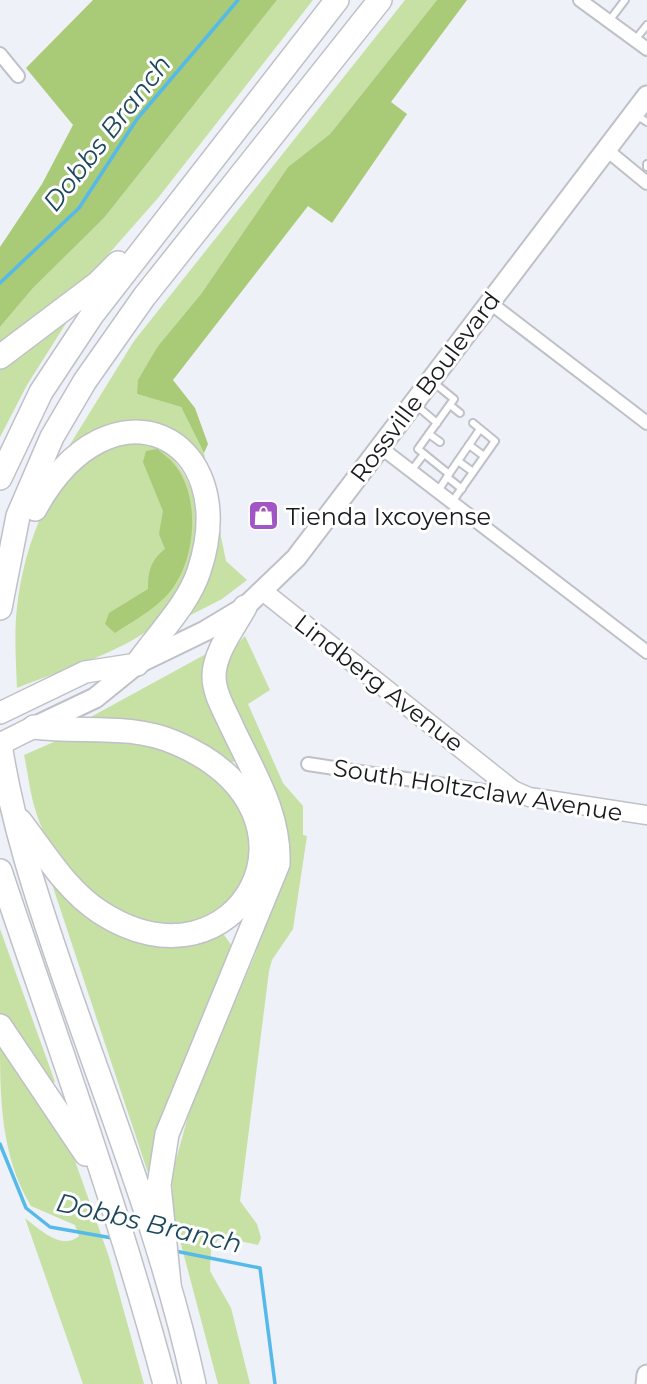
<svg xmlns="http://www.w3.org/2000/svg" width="647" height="1384" font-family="Montserrat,sans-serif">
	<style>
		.green { fill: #c7e0a4 }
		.forest { fill: #a9ca76 }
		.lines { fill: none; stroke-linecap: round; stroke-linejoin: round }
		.stream { stroke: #55bae9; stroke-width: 3.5 }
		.service-casing { stroke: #bec1c7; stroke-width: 10 }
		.minor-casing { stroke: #bec1c7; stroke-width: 16 }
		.secondary-casing { stroke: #bec1c7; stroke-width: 21 }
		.primary-casing { stroke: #bec1c7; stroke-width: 23 }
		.trunk-casing { stroke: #bec1c7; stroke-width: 24 }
		.motorway-casing { stroke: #bec1c7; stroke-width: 26 }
		.service { stroke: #fff; stroke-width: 6 }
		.minor { stroke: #fff; stroke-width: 12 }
		.secondary { stroke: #fff; stroke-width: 18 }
		.primary { stroke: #fff; stroke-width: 19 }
		.trunk { stroke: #fff; stroke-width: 21 }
		.motorway { stroke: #fff; stroke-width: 23 }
		.labels { text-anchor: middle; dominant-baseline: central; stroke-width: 6; stroke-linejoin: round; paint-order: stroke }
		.street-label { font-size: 24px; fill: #191a1d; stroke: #fff }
		.poi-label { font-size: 24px; fill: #191a1d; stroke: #fff; text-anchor: start }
		.water-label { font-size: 26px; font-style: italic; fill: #1e495d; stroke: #fff }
	</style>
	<rect width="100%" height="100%" fill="#eef1f7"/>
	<g class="green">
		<polygon points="277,0 313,0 158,198 98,266 67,297 0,350 0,327 33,288 104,218"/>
		<polygon points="405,0 437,0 330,134 288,167 201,294 158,346 137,394 181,407 204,453 226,561 247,580 222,599 173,624 211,550 183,445 95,434 66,451 134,341"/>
		<polygon points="70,317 27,385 0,437 0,369"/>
		<path d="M120,441C131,442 148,441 158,446C168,451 177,464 183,473C213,521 193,588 154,625C126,651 54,673 17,688C16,662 14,633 17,607C22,560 41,497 77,464C88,454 107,448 120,441Z"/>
		<path d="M245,636L270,690L248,704L283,783L303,806V835L307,836L293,929L272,960L269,971L240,1201L257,1224L261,1238L258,1245L225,1238L218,1240L211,1250L210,1271L231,1308L250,1384H218L173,1214L172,1174L192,1102L255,955L288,858L287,833L281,808L230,702C222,675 224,656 245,636Z"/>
		<polygon points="217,648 236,760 226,767 76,725"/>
		<path d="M103,736C132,741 163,745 190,759C245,789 275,860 224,908C211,920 187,924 169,924C108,927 53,868 36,812C30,794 28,773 24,755L56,741Z"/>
		<polygon points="48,872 106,923 220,929 236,952 152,1185"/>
		<polygon points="0,929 55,1082 48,1085 0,1015"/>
		<path d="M0,1037L68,1141L109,1257L144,1384H83L25,1218C39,1229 62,1251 79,1236L75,1225L31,1206C0,1155 0,1095 0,1037Z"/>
	</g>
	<g class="forest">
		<polygon points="93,0 277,0 104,218 33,288 0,327 0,247 42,184 73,125 26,68"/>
		<polygon points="437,0 467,0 391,102 407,114 332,223 308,206 173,380 195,408 208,444 204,453 181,407 137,394 138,380 158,346 201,294 288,167 330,134"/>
		<path d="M157,449C163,454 169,458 174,464C202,497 196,564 167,595C152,611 133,621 115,633L105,624L109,613L148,589C148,571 151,560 165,549L159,534L163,511L143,462L146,451Z"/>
	</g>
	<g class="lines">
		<g class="stream">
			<polyline points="0,283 79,208 137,119 238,0"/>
			<polyline points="0,1144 26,1208 50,1227 112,1238"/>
			<polyline points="175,1251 260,1268 275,1384"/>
		</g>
		<defs>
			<g id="service">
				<polyline points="609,21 625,0"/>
				<polyline points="635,40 647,25"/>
				<polyline points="636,115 647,122"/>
				<polyline points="647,164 647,167"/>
				<polyline points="433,382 454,399 418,449 449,474 480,429"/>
				<polyline points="450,405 460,413"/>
				<polyline points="417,406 437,423"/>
				<polyline points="429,434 440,442"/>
				<polyline points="469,445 484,456"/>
				<polyline points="458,461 473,472"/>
				<polyline points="411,471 424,454"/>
				<polyline points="447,477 462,489"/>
				<polyline points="438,491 449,474"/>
				<polyline points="452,502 495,441 473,423"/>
			</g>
			<g id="minor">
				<polyline points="580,0 647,49"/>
				<polyline points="0,54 18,76"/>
				<polyline points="608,151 647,183"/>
				<polyline points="489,302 647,423"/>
				<polyline points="380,447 647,652"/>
				<polyline points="308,764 518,796"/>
			</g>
			<polyline id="secondary" points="264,592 513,790 529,797 647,815"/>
			<g id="primary">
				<polyline points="34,727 95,698 137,664 205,631 245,607 296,558 647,96"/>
				<polyline points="646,1384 647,1375"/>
			</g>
			<g id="trunk">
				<polyline points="0,713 85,672 137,664"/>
				<polyline points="0,744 34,727"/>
			</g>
			<g id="motorway">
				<polyline points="0,357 98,283 118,263"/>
				<polyline points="0,478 41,392 92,315 337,0"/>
				<path d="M35,509C110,371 244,435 199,571C188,605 157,635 137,664"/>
				<polyline points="0,608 18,516 52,437 85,381 144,297 380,0"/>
				<path d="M0,744C12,823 37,898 63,974C109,1109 164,1244 194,1384"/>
				<path d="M20,821C44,852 66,890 100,912C237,1001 342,814 176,743C130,723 82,733 34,727"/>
				<path d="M0,871C57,1041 119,1210 165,1384"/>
				<polyline points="0,1026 86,1154"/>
				<path d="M169,1284L159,1185L167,1134L278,864C280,813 253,772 232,727C225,711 214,694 214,676C214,653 234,627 245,607"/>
			</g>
		</defs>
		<use href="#service" class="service-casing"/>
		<use href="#minor" class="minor-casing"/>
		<use href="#secondary" class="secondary-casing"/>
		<use href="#primary" class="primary-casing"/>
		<use href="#trunk" class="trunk-casing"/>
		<use href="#motorway" class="motorway-casing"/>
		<use href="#service" class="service"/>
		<use href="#minor" class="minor"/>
		<use href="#secondary" class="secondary"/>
		<use href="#primary" class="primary"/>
		<use href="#trunk" class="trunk"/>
		<use href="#motorway" class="motorway"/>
	</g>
	<defs>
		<symbol id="shop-square" viewBox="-11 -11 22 22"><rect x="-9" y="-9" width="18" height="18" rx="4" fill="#a355c6" stroke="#fff"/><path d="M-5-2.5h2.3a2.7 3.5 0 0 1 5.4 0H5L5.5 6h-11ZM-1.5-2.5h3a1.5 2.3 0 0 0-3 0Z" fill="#fff"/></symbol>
	</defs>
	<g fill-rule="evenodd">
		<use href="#shop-square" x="246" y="498" width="35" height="35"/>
	</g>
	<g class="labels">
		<g class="street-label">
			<text transform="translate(425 387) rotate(-53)">Rossville Boulevard</text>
			<text transform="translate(379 683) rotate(38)">Lindberg Avenue</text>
			<text transform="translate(478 790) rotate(9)">South Holtzclaw Avenue</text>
		</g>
		<g class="poi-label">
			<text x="286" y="516">Tienda Ixcoyense</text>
		</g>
		<g class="water-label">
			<text transform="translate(107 133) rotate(-52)">Dobbs Branch</text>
			<text transform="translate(149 1223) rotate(13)">Dobbs Branch</text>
		</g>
	</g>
</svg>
